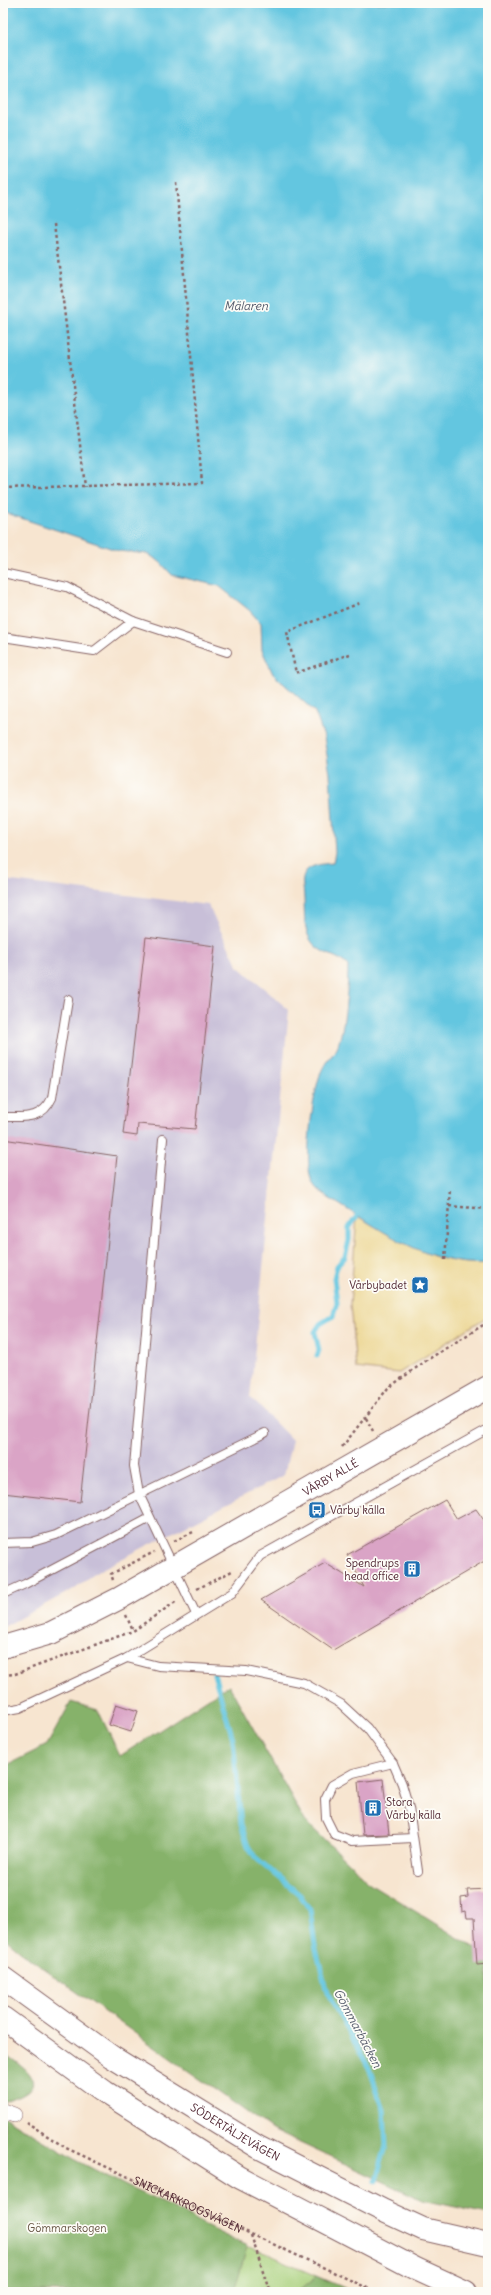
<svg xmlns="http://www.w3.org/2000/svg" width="491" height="2295" font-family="Delius,sans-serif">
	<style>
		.industrial { fill: #c8bfd8 }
		.green { fill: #a9d07b; stroke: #7a7853 }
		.forest { fill: #86b26b; stroke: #68684b }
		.sand { fill: #eeda9e; stroke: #9c7c64 }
		.water { fill: #63c6e0; stroke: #567286 }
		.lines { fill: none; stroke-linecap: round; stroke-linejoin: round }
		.stream { stroke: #63c6e0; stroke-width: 5 }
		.building { fill: #daa4c6 }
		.lane-casing { stroke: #876465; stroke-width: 10 }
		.street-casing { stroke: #876465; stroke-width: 16 }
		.secondary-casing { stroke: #876465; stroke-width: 24 }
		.highway-casing { stroke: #876465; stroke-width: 24 }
		.path { stroke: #876465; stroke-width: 2.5; stroke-dasharray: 3 3; stroke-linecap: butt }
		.lane { stroke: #fff; stroke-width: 8 }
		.street { stroke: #fff; stroke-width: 15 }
		.secondary { stroke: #fff; stroke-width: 22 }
		.highway { stroke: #fff; stroke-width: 22 }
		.labels { text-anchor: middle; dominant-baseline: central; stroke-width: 3.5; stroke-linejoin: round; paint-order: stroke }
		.poi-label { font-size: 11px; fill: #4a1f2b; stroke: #fdfcf7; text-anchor: end }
		.street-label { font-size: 11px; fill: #4a1f2b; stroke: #fdfcf7 }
		.park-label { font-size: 11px; fill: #665443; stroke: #fdfcf7 }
		.water-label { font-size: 12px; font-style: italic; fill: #53596a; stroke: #fdfcf7 }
	</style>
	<rect width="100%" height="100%" fill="#fdfcf7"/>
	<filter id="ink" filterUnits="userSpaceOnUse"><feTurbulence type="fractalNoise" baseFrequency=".025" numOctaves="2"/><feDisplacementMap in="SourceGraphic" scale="8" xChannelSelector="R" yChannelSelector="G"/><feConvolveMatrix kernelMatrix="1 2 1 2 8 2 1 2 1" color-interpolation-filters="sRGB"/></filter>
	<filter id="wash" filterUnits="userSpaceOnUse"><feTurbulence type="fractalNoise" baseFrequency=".012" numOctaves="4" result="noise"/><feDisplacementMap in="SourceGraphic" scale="16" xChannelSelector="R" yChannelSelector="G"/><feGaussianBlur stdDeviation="0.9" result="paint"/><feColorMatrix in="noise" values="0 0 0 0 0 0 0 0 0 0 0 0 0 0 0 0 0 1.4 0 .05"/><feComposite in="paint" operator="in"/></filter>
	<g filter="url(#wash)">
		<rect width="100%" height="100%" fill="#f7e5d0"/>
		<polygon class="industrial" points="3,880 208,905 238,966 289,1010 250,1397 292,1440 284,1475 100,1570 72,1590 3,1627"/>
		<polygon class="green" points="245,2246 266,2253 317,2276 316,2292 222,2292"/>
		<g class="forest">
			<polygon points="229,1685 305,1821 371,1884 488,1956 488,2214 423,2200 272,2130 30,1959 3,1937 3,1767 47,1745 71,1702 98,1710 120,1756"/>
			<path d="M3,2052C13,2060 47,2078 26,2092C19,2097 10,2098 3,2103Z"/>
			<polygon points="3,2116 74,2159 134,2190 184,2213 197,2222 247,2246 234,2292 3,2292"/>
			<polygon points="317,2276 354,2292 297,2292"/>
		</g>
		<path class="sand" d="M357,1216C400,1240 436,1267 488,1263V1316L399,1373L356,1368L350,1305Z"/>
		<path class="water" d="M3,3H488V1263C427,1268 377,1226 327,1197C320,1192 314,1188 311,1179C304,1162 313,1085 323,1068C326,1060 334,1055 337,1048C345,1028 348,988 348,966C339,956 329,956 319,949C302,937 305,915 304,898C304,888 300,879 306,871C312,864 325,864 333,863L335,852L330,774L324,737L315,712L273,674L262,650L261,623L249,610L219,586L172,575L160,562L148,554L119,551L3,512Z"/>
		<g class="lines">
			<g class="stream">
				<polyline points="317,1356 319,1350 315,1332 320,1324 333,1316 337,1303 334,1278 337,1266 345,1257 349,1240 349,1228 357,1216"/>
				<polyline points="214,1674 233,1739 241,1824 248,1846 255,1857 300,1895 310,1910 315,1945 327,1993 369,2068 384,2110 386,2145 376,2181"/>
			</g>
		</g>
		<g id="blocks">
			<g class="building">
				<polygon points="146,937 215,946 195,1129 138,1124 137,1136 123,1134"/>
				<polygon points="3,1139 117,1156 80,1502 3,1493"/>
				<polygon points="445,1500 457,1519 476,1509 488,1526 488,1559 333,1650 261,1600 325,1563 364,1587 347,1555"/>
				<polygon points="116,1704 138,1711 131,1732 109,1725"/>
				<polygon points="383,1779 389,1834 363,1835 358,1782"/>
				<polygon points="488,1889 488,1964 477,1965 474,1918 467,1918 466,1911 462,1912 461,1898 468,1897 467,1890"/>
			</g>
		</g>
	</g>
	<g filter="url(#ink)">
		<use href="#blocks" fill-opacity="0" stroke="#876465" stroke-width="1"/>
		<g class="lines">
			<defs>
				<g id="lane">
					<polyline points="3,573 67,587 133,621 227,652"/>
					<polyline points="3,637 94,651 133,621"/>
					<path d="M3,1117C24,1117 42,1120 52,1098L68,1000"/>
					<polyline points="163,1139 134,1466 139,1494 196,1614"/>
					<polyline points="3,1543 32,1542 56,1535 265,1433"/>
					<polyline points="3,1594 25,1584 150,1518"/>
					<polyline points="127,1658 158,1666 246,1671 304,1683 341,1704 367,1728 393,1763 402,1784 409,1808 418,1871"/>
					<polyline points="3,1711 20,1708 127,1658 232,1593 260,1556 488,1429"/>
					<polyline points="393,1763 353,1773 332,1785 325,1799 326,1818 334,1834 352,1841 413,1838"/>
				</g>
				<polyline id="street" points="3,2111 14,2115"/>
				<g id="secondary">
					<path id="s2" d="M3,1647L51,1633L120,1598L488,1387"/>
				</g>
				<g id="highway">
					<path id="s3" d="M3,1978L112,2057L258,2147L384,2211L423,2229L488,2244"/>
					<polyline points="3,2018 105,2092 239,2177 416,2269 466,2292"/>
				</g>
			</defs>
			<use href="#lane" class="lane-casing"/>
			<use href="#street" class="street-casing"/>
			<use href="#secondary" class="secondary-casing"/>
			<use href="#highway" class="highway-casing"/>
			<g class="path">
				<polyline points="54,224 85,487"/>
				<polyline points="3,488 202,483 176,182"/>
				<polyline points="350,654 296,673 287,632 360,603"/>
				<polyline points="449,1206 488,1209"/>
				<polyline points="445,1260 450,1189"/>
				<polyline points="366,1418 373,1431"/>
				<polyline points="342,1447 388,1388 427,1360 488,1322"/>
				<polyline points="174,1541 193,1532"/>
				<polyline points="113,1580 111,1574 154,1552"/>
				<polyline points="197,1589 232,1571"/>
				<polyline points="126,1615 133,1631"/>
				<polyline points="3,1675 15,1674 133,1631 177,1601"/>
				<path id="s1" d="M26,2122L66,2148L376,2292"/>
				<polyline points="251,2235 270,2292"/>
			</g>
			<use href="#lane" class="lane"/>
			<use href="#street" class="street"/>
			<use href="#secondary" class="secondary"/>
			<use href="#highway" class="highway"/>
		</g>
	</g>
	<defs>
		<symbol id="sight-square" viewBox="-11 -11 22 22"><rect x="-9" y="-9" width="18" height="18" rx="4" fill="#1f6fb2" stroke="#fdfcf7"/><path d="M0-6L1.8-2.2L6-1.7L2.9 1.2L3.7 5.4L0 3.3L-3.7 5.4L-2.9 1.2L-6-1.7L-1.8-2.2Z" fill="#fff"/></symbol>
		<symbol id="bus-square" viewBox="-11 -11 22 22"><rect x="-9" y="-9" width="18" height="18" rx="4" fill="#1f6fb2" stroke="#fdfcf7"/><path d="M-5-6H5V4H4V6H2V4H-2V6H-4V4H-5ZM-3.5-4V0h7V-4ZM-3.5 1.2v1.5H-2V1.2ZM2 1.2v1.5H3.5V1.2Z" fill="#fff"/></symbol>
		<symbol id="building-square" viewBox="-11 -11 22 22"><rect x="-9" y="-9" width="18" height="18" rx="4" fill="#1f6fb2" stroke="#fdfcf7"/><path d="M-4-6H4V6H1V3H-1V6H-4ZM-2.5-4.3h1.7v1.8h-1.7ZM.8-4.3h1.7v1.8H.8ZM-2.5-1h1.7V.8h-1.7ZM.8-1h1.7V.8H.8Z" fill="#fff"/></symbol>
	</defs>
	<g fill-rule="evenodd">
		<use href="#sight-square" x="410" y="1275" width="20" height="20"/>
		<use href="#bus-square" x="307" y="1500" width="20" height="20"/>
		<use href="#building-square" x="402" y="1559" width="20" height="20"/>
		<use href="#building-square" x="363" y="1798" width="20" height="20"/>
	</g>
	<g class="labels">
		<g class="poi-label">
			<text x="407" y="1285">Vårbybadet</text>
			<text x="330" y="1510" text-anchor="start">Vårby källa</text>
			<text x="399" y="1563">Spendrups<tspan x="399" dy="13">head office</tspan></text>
			<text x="386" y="1802" text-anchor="start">Stora<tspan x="386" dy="13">Vårby källa</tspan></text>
		</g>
		<g class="street-label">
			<text stroke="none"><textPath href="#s2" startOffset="370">VÅRBY ALLÉ</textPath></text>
			<text stroke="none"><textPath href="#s3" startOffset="279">SÖDERTÄLJEVÄGEN</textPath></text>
			<text stroke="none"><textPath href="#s1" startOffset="182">SNICKARKROGSVÄGEN</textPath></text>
		</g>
		<g class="park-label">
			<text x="67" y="2228">Gömmarskogen</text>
		</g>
		<g class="water-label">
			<text x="246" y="305">Mälaren</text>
			<text transform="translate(358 2028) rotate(62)">Gömmarbäcken</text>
		</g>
	</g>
	<rect width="491" height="2295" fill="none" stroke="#fdfcf7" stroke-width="16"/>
</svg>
